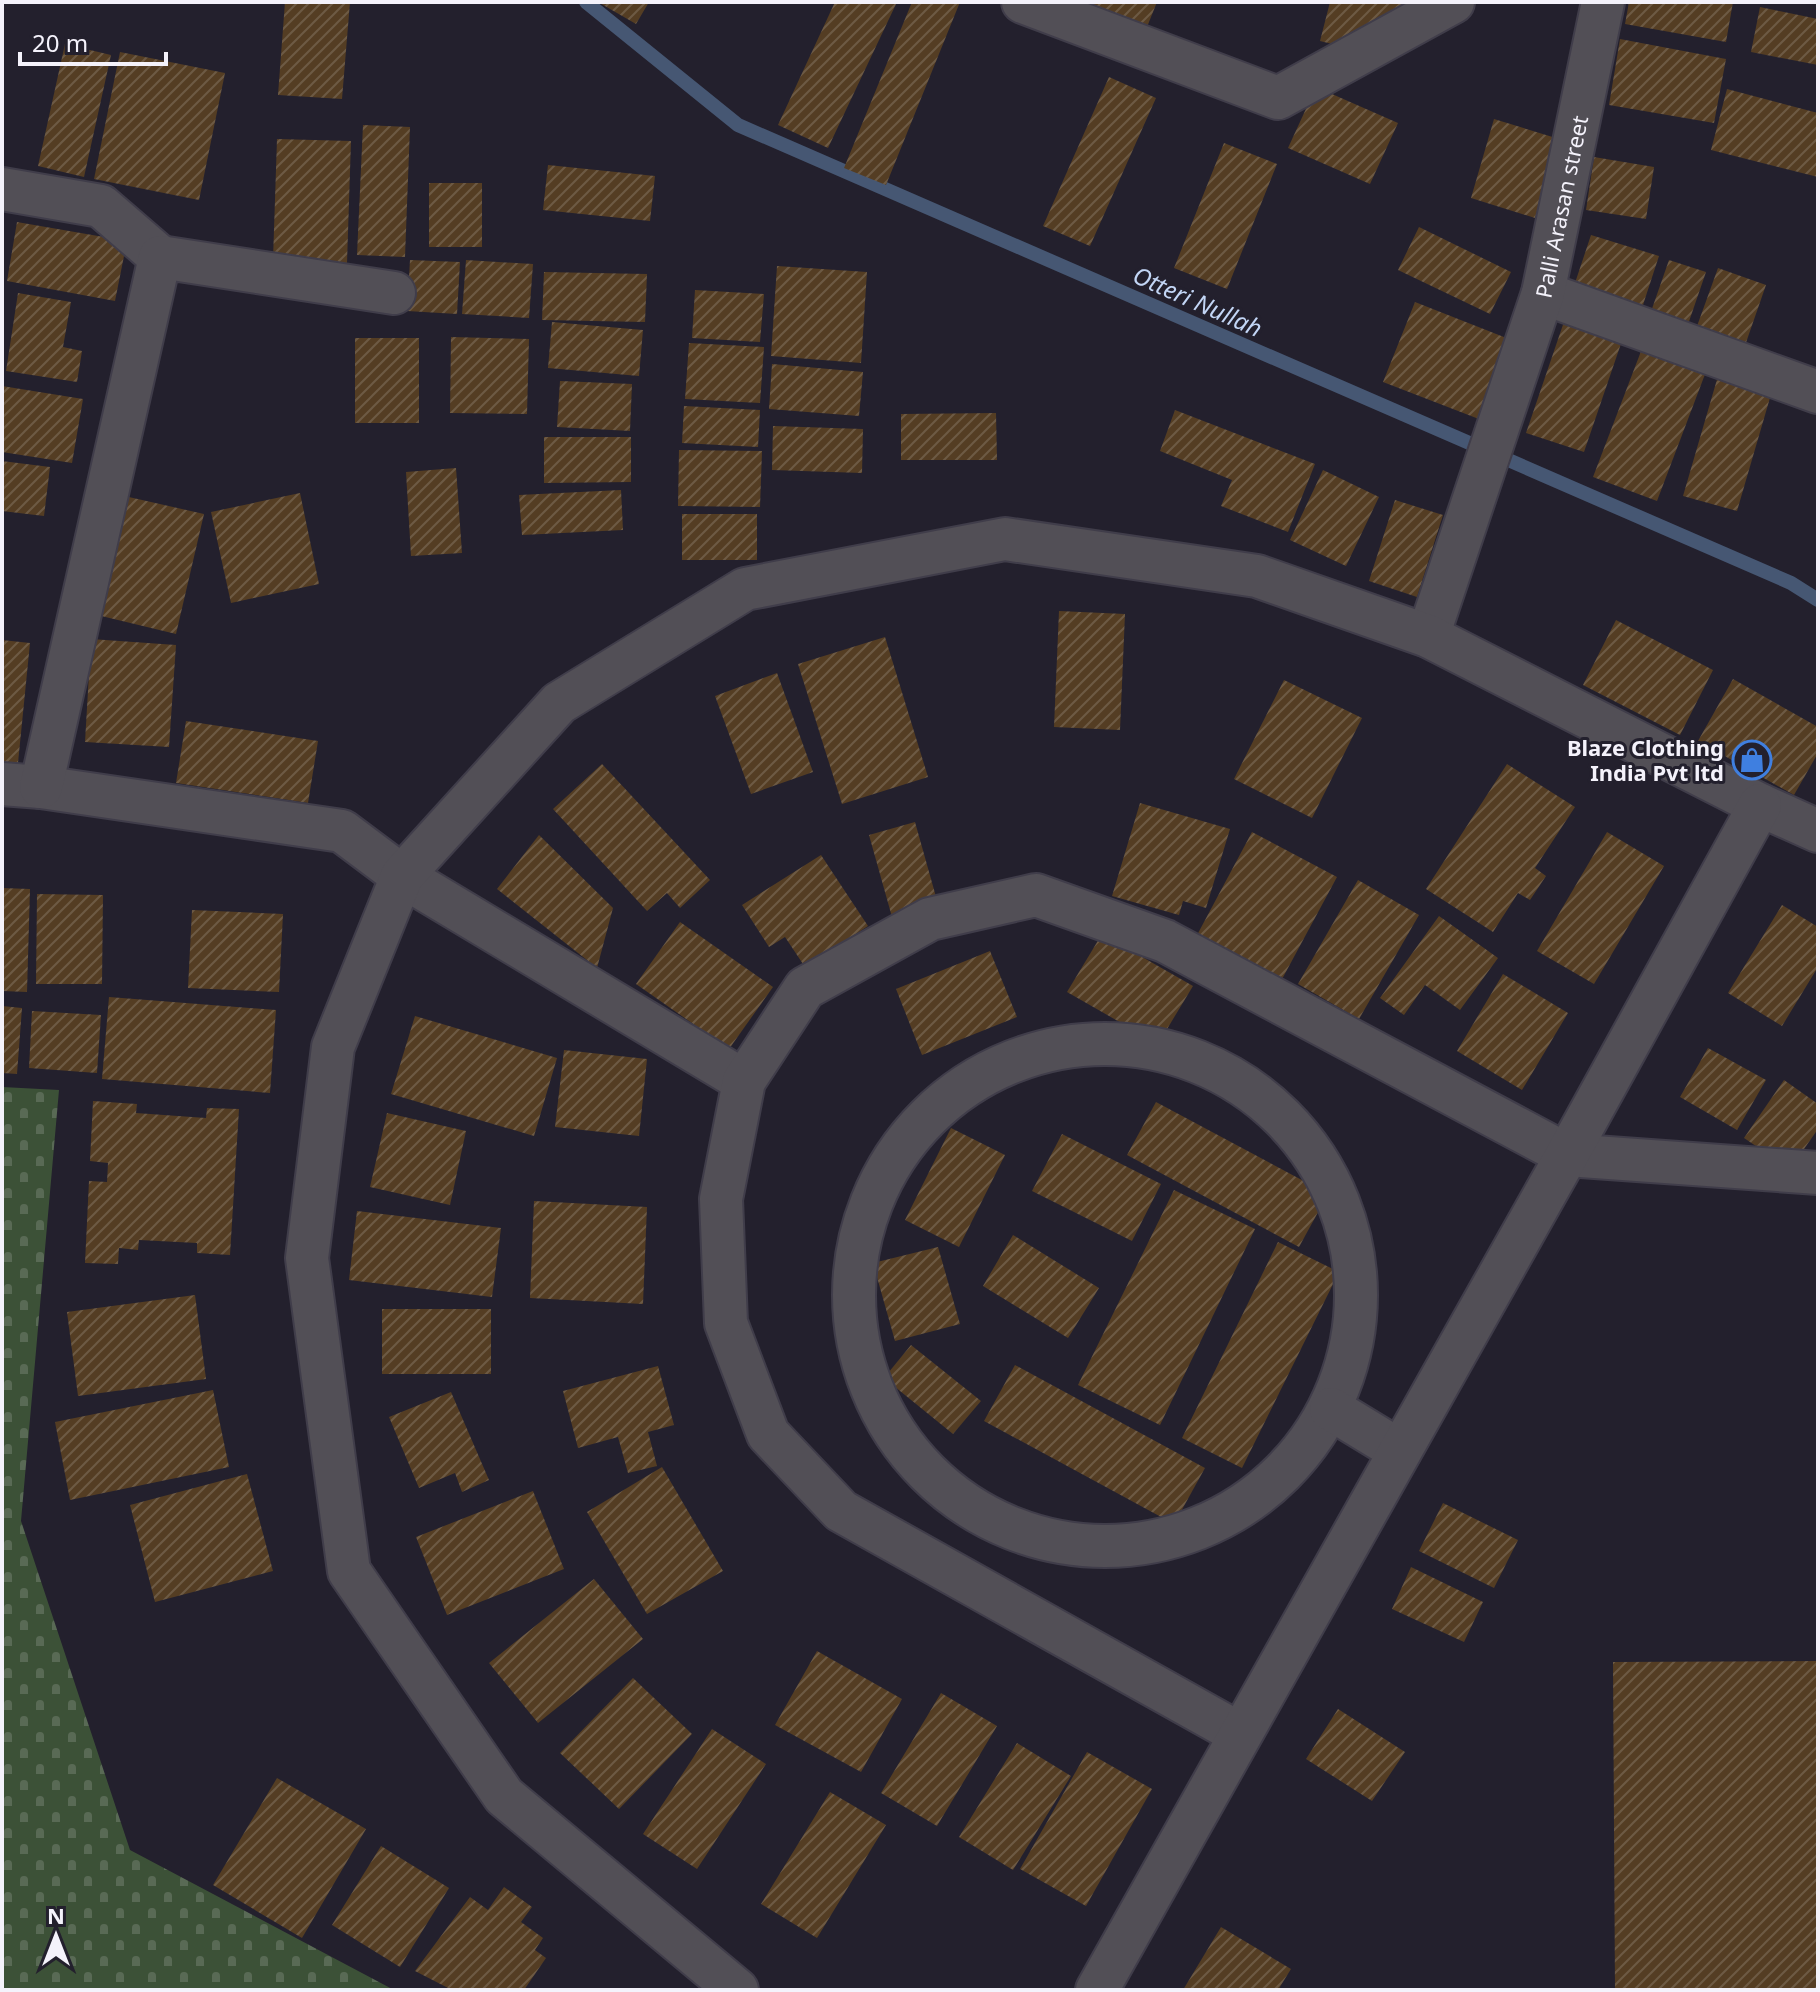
<svg xmlns="http://www.w3.org/2000/svg" width="1820" height="1992" font-family="'Noto Sans',sans-serif">
	<style>
		.cemetery { fill: url(#cemetery-stones) }
		.lines { fill: none; stroke-linecap: round; stroke-linejoin: round }
		.stream { stroke: #465773; stroke-width: 14 }
		.building { fill: url(#building-hatch) }
		.street-casing { stroke: #403d4a; stroke-width: 46 }
		.street { stroke: #524f56; stroke-width: 42 }
		.labels { text-anchor: middle; dominant-baseline: central; stroke-width: 6; stroke-linejoin: round; paint-order: stroke }
		.street-label { font-size: 22px; fill: #f4f2fb; stroke: #23202d }
		.poi-label { font-size: 22px; font-weight: bold; fill: #f4f2fb; stroke: #23202d; text-anchor: end }
		.water-label { font-size: 24px; font-style: italic; fill: #c3d6f6; stroke: #23202d }
	</style>
	<defs>
		<pattern id="cemetery-stones" width="16" height="16" patternUnits="userSpaceOnUse" patternTransform="scale(2)"><rect width="16" height="16" fill="#3c5137"/><path d="M2 7V4a2 2 0 0 1 4 0v3zM10 15v-3a2 2 0 0 1 4 0v3z" fill="#596a55"/></pattern>
		<pattern id="building-hatch" width="6" height="6" patternUnits="userSpaceOnUse" patternTransform="scale(2)"><rect width="6" height="6" fill="#543d23"/><path d="M-1 1l2-2M0 6l6-6M5 7l2-2" fill="none" stroke="#6d5a44"/></pattern>
	</defs>
	<rect width="100%" height="100%" fill="#23202d"/>
	<polygon class="cemetery" points="2,1087 59,1090 21,1521 130,1850 394,1990 2,1990"/>
	<g class="lines">
		<polyline class="stream" points="586,2 738,125 1791,583 1818,600"/>
	</g>
	<g class="building">
		<polygon points="285,2 350,2 342,99 278,95"/>
		<polygon points="598,2 649,2 636,24"/>
		<polygon points="835,2 897,2 828,148 778,125"/>
		<polygon points="912,2 960,2 886,185 844,168"/>
		<polygon points="1083,2 1157,2 1147,27"/>
		<polygon points="1330,2 1417,2 1382,35 1357,29 1352,49 1320,41"/>
		<polygon points="1629,2 1733,2 1726,42 1625,24"/>
		<polygon points="1760,7 1818,19 1818,65 1751,52"/>
		<polygon points="1620,39 1726,59 1714,123 1609,105"/>
		<polygon points="65,44 111,55 84,177 38,166"/>
		<polygon points="120,52 225,73 199,200 94,179"/>
		<polygon points="1109,77 1156,98 1090,246 1043,226"/>
		<polygon points="1316,87 1398,123 1370,184 1288,148"/>
		<polygon points="1727,89 1818,113 1818,177 1711,150"/>
		<polygon points="1494,119 1559,139 1535,218 1471,198"/>
		<polygon points="363,125 410,127 405,257 357,255"/>
		<polygon points="277,139 351,141 347,263 273,260"/>
		<polygon points="1224,143 1277,164 1227,289 1174,268"/>
		<polygon points="1594,157 1654,167 1646,219 1586,210"/>
		<polygon points="548,165 655,176 650,221 543,210"/>
		<rect x="429" y="183" width="53" height="64"/>
		<polygon points="17,222 127,241 115,301 7,281"/>
		<polygon points="1419,227 1511,272 1490,314 1398,270"/>
		<polygon points="1591,235 1659,256 1641,311 1573,289"/>
		<polygon points="410,260 460,262 457,314 407,311"/>
		<polygon points="466,260 533,264 529,318 462,314"/>
		<polygon points="1669,260 1706,272 1684,336 1647,323"/>
		<polygon points="777,266 867,272 861,363 771,356"/>
		<polygon points="1718,268 1766,285 1741,357 1692,340"/>
		<polygon points="544,272 647,274 645,322 542,320"/>
		<polygon points="695,290 764,294 760,342 692,338"/>
		<polygon points="18,293 71,302 63,347 82,351 77,382 6,371"/>
		<polygon points="1415,302 1514,341 1484,421 1383,382"/>
		<polygon points="1568,310 1626,329 1584,452 1526,433"/>
		<polygon points="552,322 643,330 639,376 548,368"/>
		<polygon points="451,337 529,339 527,414 450,413"/>
		<rect x="355" y="338" width="64" height="85"/>
		<polygon points="689,343 764,347 760,403 685,399"/>
		<polygon points="1643,346 1707,369 1657,501 1593,477"/>
		<polygon points="772,364 863,372 859,416 769,409"/>
		<polygon points="1718,376 1772,391 1737,511 1683,496"/>
		<polygon points="560,381 632,384 630,431 557,427"/>
		<polygon points="2,386 83,399 72,463 2,452"/>
		<polygon points="684,406 760,410 758,447 682,443"/>
		<polygon points="1175,410 1315,464 1288,532 1221,506 1232,480 1160,451"/>
		<polygon points="996,413 997,460 901,460 901,414"/>
		<polygon points="773,426 863,429 862,473 772,470"/>
		<polygon points="544,437 631,437 631,482 544,483"/>
		<polygon points="679,450 762,451 760,507 678,506"/>
		<polygon points="2,461 50,467 44,516 2,511"/>
		<polygon points="456,468 462,553 411,556 406,472"/>
		<polygon points="1323,470 1379,497 1346,566 1290,540"/>
		<polygon points="621,490 623,530 522,535 519,495"/>
		<polygon points="300,493 319,584 231,603 211,512"/>
		<polygon points="120,495 204,514 176,634 93,614"/>
		<polygon points="1395,500 1443,515 1417,597 1369,581"/>
		<rect x="682" y="514" width="75" height="46"/>
		<polygon points="1059,611 1125,614 1120,730 1054,727"/>
		<polygon points="1616,620 1713,670 1680,735 1583,685"/>
		<polygon points="885,637 928,777 842,804 798,664"/>
		<polygon points="91,639 176,645 169,747 85,742"/>
		<polygon points="2,640 30,643 17,773 2,772"/>
		<polygon points="777,673 813,772 751,794 715,696"/>
		<polygon points="1733,679 1818,727 1818,753 1794,795 1698,741"/>
		<polygon points="1284,680 1362,718 1312,818 1234,779"/>
		<polygon points="186,721 318,741 308,803 176,783"/>
		<polygon points="602,764 710,880 680,908 667,893 647,911 553,809"/>
		<polygon points="1507,764 1575,807 1535,868 1546,876 1530,900 1518,893 1493,932 1426,889"/>
		<polygon points="1140,803 1230,829 1206,908 1183,901 1179,915 1112,896"/>
		<polygon points="915,822 938,904 892,917 869,835"/>
		<polygon points="1252,832 1337,877 1281,981 1196,937"/>
		<polygon points="1607,832 1664,866 1594,984 1537,951"/>
		<polygon points="539,835 613,908 597,968 497,889"/>
		<polygon points="821,855 868,926 805,967 785,937 769,947 742,905"/>
		<polygon points="1358,880 1419,915 1359,1019 1298,984"/>
		<polygon points="2,888 30,889 27,992 2,991"/>
		<polygon points="37,894 103,895 102,984 36,984"/>
		<polygon points="1782,905 1818,927 1818,967 1782,1026 1728,993"/>
		<polygon points="192,910 283,914 279,992 188,988"/>
		<polygon points="1439,916 1498,958 1460,1010 1425,985 1404,1015 1380,998"/>
		<polygon points="680,922 773,987 729,1049 636,984"/>
		<polygon points="1102,934 1193,986 1158,1044 1067,992"/>
		<polygon points="990,951 1017,1017 922,1055 896,989"/>
		<polygon points="1503,974 1568,1013 1522,1090 1457,1051"/>
		<polygon points="109,997 276,1010 270,1093 102,1079"/>
		<polygon points="2,1006 22,1008 17,1074 2,1073"/>
		<polygon points="32,1011 101,1015 97,1073 29,1068"/>
		<polygon points="415,1016 557,1058 534,1136 391,1094"/>
		<polygon points="1708,1048 1766,1080 1737,1130 1680,1097"/>
		<polygon points="564,1050 647,1059 639,1136 555,1127"/>
		<polygon points="1784,1080 1818,1104 1818,1129 1790,1169 1744,1138"/>
		<polygon points="93,1101 137,1104 136,1113 206,1118 207,1108 239,1109 230,1255 197,1253 197,1243 139,1240 138,1250 119,1248 118,1264 85,1263 89,1181 107,1182 108,1163 90,1161"/>
		<polygon points="1156,1102 1328,1194 1299,1247 1127,1155"/>
		<polygon points="387,1113 466,1131 450,1205 370,1187"/>
		<polygon points="951,1128 1005,1155 959,1247 905,1220"/>
		<polygon points="1062,1134 1161,1184 1132,1241 1032,1191"/>
		<polygon points="1174,1190 1255,1229 1160,1425 1078,1385"/>
		<polygon points="534,1201 647,1207 643,1304 530,1298"/>
		<polygon points="357,1211 501,1228 492,1297 349,1280"/>
		<polygon points="1013,1235 1099,1288 1068,1338 983,1286"/>
		<polygon points="1278,1242 1339,1272 1242,1468 1182,1438"/>
		<polygon points="938,1247 960,1324 895,1341 873,1263"/>
		<polygon points="195,1295 206,1379 78,1396 67,1312"/>
		<rect x="382" y="1309" width="109" height="65"/>
		<polygon points="911,1345 981,1401 953,1434 884,1378"/>
		<polygon points="1015,1365 1205,1468 1174,1524 984,1421"/>
		<polygon points="658,1366 674,1425 648,1432 657,1466 628,1473 618,1437 578,1448 563,1391"/>
		<polygon points="213,1390 229,1467 70,1500 55,1422"/>
		<polygon points="451,1392 489,1480 462,1492 455,1473 419,1488 389,1417"/>
		<polygon points="662,1467 723,1571 647,1614 587,1512"/>
		<polygon points="247,1474 273,1571 155,1602 130,1505"/>
		<polygon points="533,1491 564,1569 447,1615 416,1537"/>
		<polygon points="1443,1503 1518,1540 1494,1588 1419,1551"/>
		<polygon points="1411,1567 1483,1602 1464,1642 1392,1609"/>
		<polygon points="594,1579 643,1639 538,1723 489,1663"/>
		<polygon points="817,1651 902,1699 861,1772 775,1725"/>
		<polygon points="1818,1661 1818,1990 1615,1990 1613,1662"/>
		<polygon points="633,1678 692,1734 619,1809 560,1753"/>
		<polygon points="941,1693 997,1726 937,1826 881,1793"/>
		<polygon points="1338,1709 1405,1752 1372,1801 1306,1759"/>
		<polygon points="712,1729 766,1764 697,1869 643,1834"/>
		<polygon points="1017,1743 1071,1776 1013,1870 959,1837"/>
		<polygon points="1087,1752 1152,1789 1086,1906 1020,1869"/>
		<polygon points="277,1778 366,1829 302,1938 213,1885"/>
		<polygon points="830,1792 886,1825 817,1938 761,1904"/>
		<polygon points="381,1846 449,1888 400,1967 332,1925"/>
		<polygon points="504,1887 532,1907 521,1922 543,1938 535,1950 546,1958 524,1990 452,1990 415,1971 470,1897 488,1910"/>
		<polygon points="1221,1927 1291,1969 1278,1990 1183,1990"/>
	</g>
	<g class="lines">
		<defs>
			<g id="street">
				<polyline points="1023,2 1278,98 1453,2"/>
				<polyline points="2,189 101,206 160,257"/>
				<polyline points="1543,293 1818,392"/>
				<path id="s1" d="M1428,636L1543,293L1603,2"/>
				<polyline points="2,784 41,787 342,831 402,876 744,1081"/>
				<polyline points="41,787 160,257 394,293"/>
				<circle cx="1105" cy="1295" r="251"/>
				<polyline points="1331,1409 1400,1451"/>
				<polyline points="1240,1734 841,1511 768,1434 726,1323 721,1199 744,1081 805,988 930,919 1036,895 1165,941 1567,1155 1818,1173"/>
				<polyline points="737,1990 504,1796 349,1571 307,1258 333,1047 402,876 559,703 745,589 1005,539 1257,576 1428,636 1760,805 1818,831"/>
				<polyline points="1097,1990 1567,1155 1760,805"/>
			</g>
		</defs>
		<use href="#street" class="street-casing"/>
		<use href="#street" class="street"/>
	</g>
	<defs>
		<symbol id="shop-ring" viewBox="-11 -11 22 22"><circle r="9.5" fill="#23202d" stroke="#3f7fe0" stroke-width="1.5"/><path d="M-5-2.5h2.3a2.7 3.5 0 0 1 5.4 0H5L5.5 6h-11ZM-1.5-2.5h3a1.5 2.3 0 0 0-3 0Z" fill="#3f7fe0"/></symbol>
	</defs>
	<g fill-rule="evenodd">
		<use href="#shop-ring" x="1730" y="738" width="44" height="44"/>
	</g>
	<g class="labels">
		<g class="street-label">
			<text stroke="none"><textPath href="#s1" startOffset="450">Palli Arasan street</textPath></text>
		</g>
		<g class="poi-label">
			<text x="1724" y="747">Blaze Clothing<tspan x="1724" dy="25">India Pvt ltd</tspan></text>
		</g>
		<g class="water-label">
			<text transform="translate(1198 301) rotate(24)">Otteri Nullah</text>
		</g>
	</g>
	<rect width="1820" height="1992" fill="none" stroke="#f4f2fb" stroke-width="8"/>
	<g transform="translate(56 1936)" stroke="#23202d" stroke-width="6" paint-order="stroke">
	<path d="M0-6L14 30L0 20L-14 30Z" fill="#f4f2fb"/>
	<text y="-12" font-size="22" font-weight="bold" text-anchor="middle" fill="#f4f2fb">N</text>
	</g>
	<path d="M20 52v12h146v-12" fill="none" stroke="#f4f2fb" stroke-width="4"/>
	<text x="32" y="52" font-size="24" fill="#f4f2fb" stroke="#23202d" stroke-width="6" paint-order="stroke">20 m</text>
</svg>
